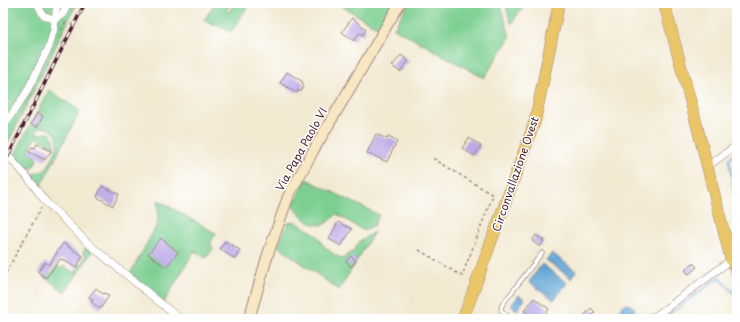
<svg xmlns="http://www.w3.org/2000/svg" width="740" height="322" font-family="'Playpen Sans',sans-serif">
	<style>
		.green { fill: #7ccf91; stroke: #63775e }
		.water { fill: #5fa4d4; stroke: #546280 }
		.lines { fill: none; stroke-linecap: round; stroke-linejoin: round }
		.stream { stroke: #5fa4d4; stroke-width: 2 }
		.building { fill: #bbaae7 }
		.lane-casing { stroke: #9e847e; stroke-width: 5 }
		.street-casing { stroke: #9e847e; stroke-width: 8 }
		.secondary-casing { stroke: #9e847e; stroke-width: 12 }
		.primary-casing { stroke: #9e847e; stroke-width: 12 }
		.path { stroke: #9e847e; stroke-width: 1.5; stroke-dasharray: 3 3; stroke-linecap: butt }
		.lane { stroke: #fff; stroke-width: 3.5 }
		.street { stroke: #fff; stroke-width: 7 }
		.secondary { stroke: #f7e8c3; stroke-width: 10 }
		.primary { stroke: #eac669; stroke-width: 11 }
		.rail-casing { stroke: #4a1f2b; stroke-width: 3.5 }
		.rail { stroke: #fff; stroke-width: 2; stroke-dasharray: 6; stroke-linecap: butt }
		.labels { text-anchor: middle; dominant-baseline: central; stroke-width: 3; stroke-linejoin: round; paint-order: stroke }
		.street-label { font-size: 11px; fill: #4a1f2b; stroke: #fff }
	</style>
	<rect width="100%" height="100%" fill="#fff"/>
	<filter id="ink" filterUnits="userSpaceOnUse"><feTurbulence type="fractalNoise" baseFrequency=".025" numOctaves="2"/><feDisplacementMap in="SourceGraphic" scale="8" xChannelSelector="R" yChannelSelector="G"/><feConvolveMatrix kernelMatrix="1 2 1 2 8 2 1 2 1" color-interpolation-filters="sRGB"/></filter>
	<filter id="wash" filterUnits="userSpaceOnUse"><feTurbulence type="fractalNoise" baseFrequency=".012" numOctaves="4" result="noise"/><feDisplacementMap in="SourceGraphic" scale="16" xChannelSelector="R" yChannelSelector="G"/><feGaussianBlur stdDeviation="0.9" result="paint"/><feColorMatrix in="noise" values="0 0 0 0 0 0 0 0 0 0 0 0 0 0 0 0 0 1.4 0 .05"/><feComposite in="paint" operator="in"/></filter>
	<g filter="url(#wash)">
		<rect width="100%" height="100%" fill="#f2e9d1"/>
		<g class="green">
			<polygon points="3,3 77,3 5,149 3,146"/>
			<polygon points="215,3 231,3 226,11 228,13 235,3 250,3 231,32 204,20"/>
			<polygon points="337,3 394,3 378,28"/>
			<polygon points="409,3 500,3 510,37 484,78 394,28"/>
			<polygon points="505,3 524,3 525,4 511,24"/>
			<path d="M49,90L80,111L41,186L31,177C35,172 41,173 45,170C48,167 50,162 52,159C57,148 63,135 49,129C44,127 41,127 37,129L36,134L50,133L54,139V147L36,137L28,152L38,158L33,168L25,169L14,156Z"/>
			<path d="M306,179L379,215L374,225L364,231L337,214C333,218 329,222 324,224C313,229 298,214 293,205Z"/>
			<path d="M158,200L217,234C211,239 209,242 213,249L206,258L194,251L163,304L137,281L136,278L130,274L158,223Z"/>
			<polygon points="294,221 316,234 323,245 333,254 343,259 354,250 360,241 374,232 339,290 278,246 288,223"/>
			<polygon points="86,247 92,252 65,292 43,276 48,272 52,274 57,266 61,269 63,266 75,273 86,256 83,253"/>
		</g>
		<g class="water">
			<polygon points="552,253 576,271 572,277 572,279 546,260"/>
			<polygon points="542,264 567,283 554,300 529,282"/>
			<polygon points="519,295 525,299 517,310 511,306"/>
			<circle cx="627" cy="312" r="8"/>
		</g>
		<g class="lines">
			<g class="stream">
				<polyline points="737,152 729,159 737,212"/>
				<polyline points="663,319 719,277 737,296"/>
			</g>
		</g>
		<g id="blocks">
			<g class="building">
				<polygon points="352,18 366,29 363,35 359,33 354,41 342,32"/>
				<polygon points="401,55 409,61 400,72 392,66"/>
				<polygon points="287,72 303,82 302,84 304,85 301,92 298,90 297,93 280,83"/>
				<polygon points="37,113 43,116 37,127 31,124"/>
				<polygon points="376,134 387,139 388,137 397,141 387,162 367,153"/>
				<polygon points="469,138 481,146 474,156 462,148"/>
				<polygon points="37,144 51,151 45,160 29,152 32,147 35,148"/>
				<polygon points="102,186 119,194 113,206 97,197"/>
				<polygon points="338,222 352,229 341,246 329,239"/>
				<polygon points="536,235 544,241 540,247 532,241"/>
				<polygon points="161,238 178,252 166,267 148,254"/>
				<polygon points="225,241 240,250 235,259 220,249"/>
				<polygon points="63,243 83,256 76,268 62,259 62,260 60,259 46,278 38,272 45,262 49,265"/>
				<polygon points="351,256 356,261 351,267 346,261"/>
				<polygon points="693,263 697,267 689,274 685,270"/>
				<polygon points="96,288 103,294 105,293 109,296 100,309 91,302 93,300 89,297"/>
				<polygon points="534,298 549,309 544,315 542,314 539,319 535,319 524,311"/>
				<polygon points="591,308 595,312 588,319 581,319"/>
			</g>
		</g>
	</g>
	<g filter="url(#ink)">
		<use href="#blocks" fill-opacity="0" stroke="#9e847e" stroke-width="1"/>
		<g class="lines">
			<defs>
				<polyline id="lane" points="511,319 501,310 502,305 542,253"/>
				<g id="street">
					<polyline points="37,3 43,15 53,19 62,15 69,3"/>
					<polyline points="3,127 26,93 49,47 54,29 57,3"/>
					<polyline points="3,150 28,178 45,201 90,245 180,319"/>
					<polyline points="708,166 737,145"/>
					<polyline points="644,319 657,315 731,260"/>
				</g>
				<polyline id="secondary" points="249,319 268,254 288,197 312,153 400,3"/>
				<g id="primary">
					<polyline points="664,3 696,122 731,260 737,272"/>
					<polyline points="463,319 535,121 559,3"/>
				</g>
			</defs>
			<use href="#lane" class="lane-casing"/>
			<use href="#street" class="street-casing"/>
			<use href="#secondary" class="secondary-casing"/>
			<use href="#primary" class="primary-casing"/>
			<g class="path">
				<polyline points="61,30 66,21"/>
				<polyline points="419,250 462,276 493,195 431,157"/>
				<polyline points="3,278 41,208"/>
			</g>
			<use href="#lane" class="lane"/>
			<use href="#street" class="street"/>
			<use href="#secondary" class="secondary"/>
			<use href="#primary" class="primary"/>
			<defs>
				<polyline id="rail" points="3,166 85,3"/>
			</defs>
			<use href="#rail" class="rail-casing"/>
			<use href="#rail" class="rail"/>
		</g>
	</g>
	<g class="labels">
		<g class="street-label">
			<text transform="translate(301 149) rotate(-61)">Via Papa Paolo VI</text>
			<text transform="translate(515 174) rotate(-71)">Circonvallazione Ovest</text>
		</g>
	</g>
	<rect width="740" height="322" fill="none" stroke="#fff" stroke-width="16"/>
</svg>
